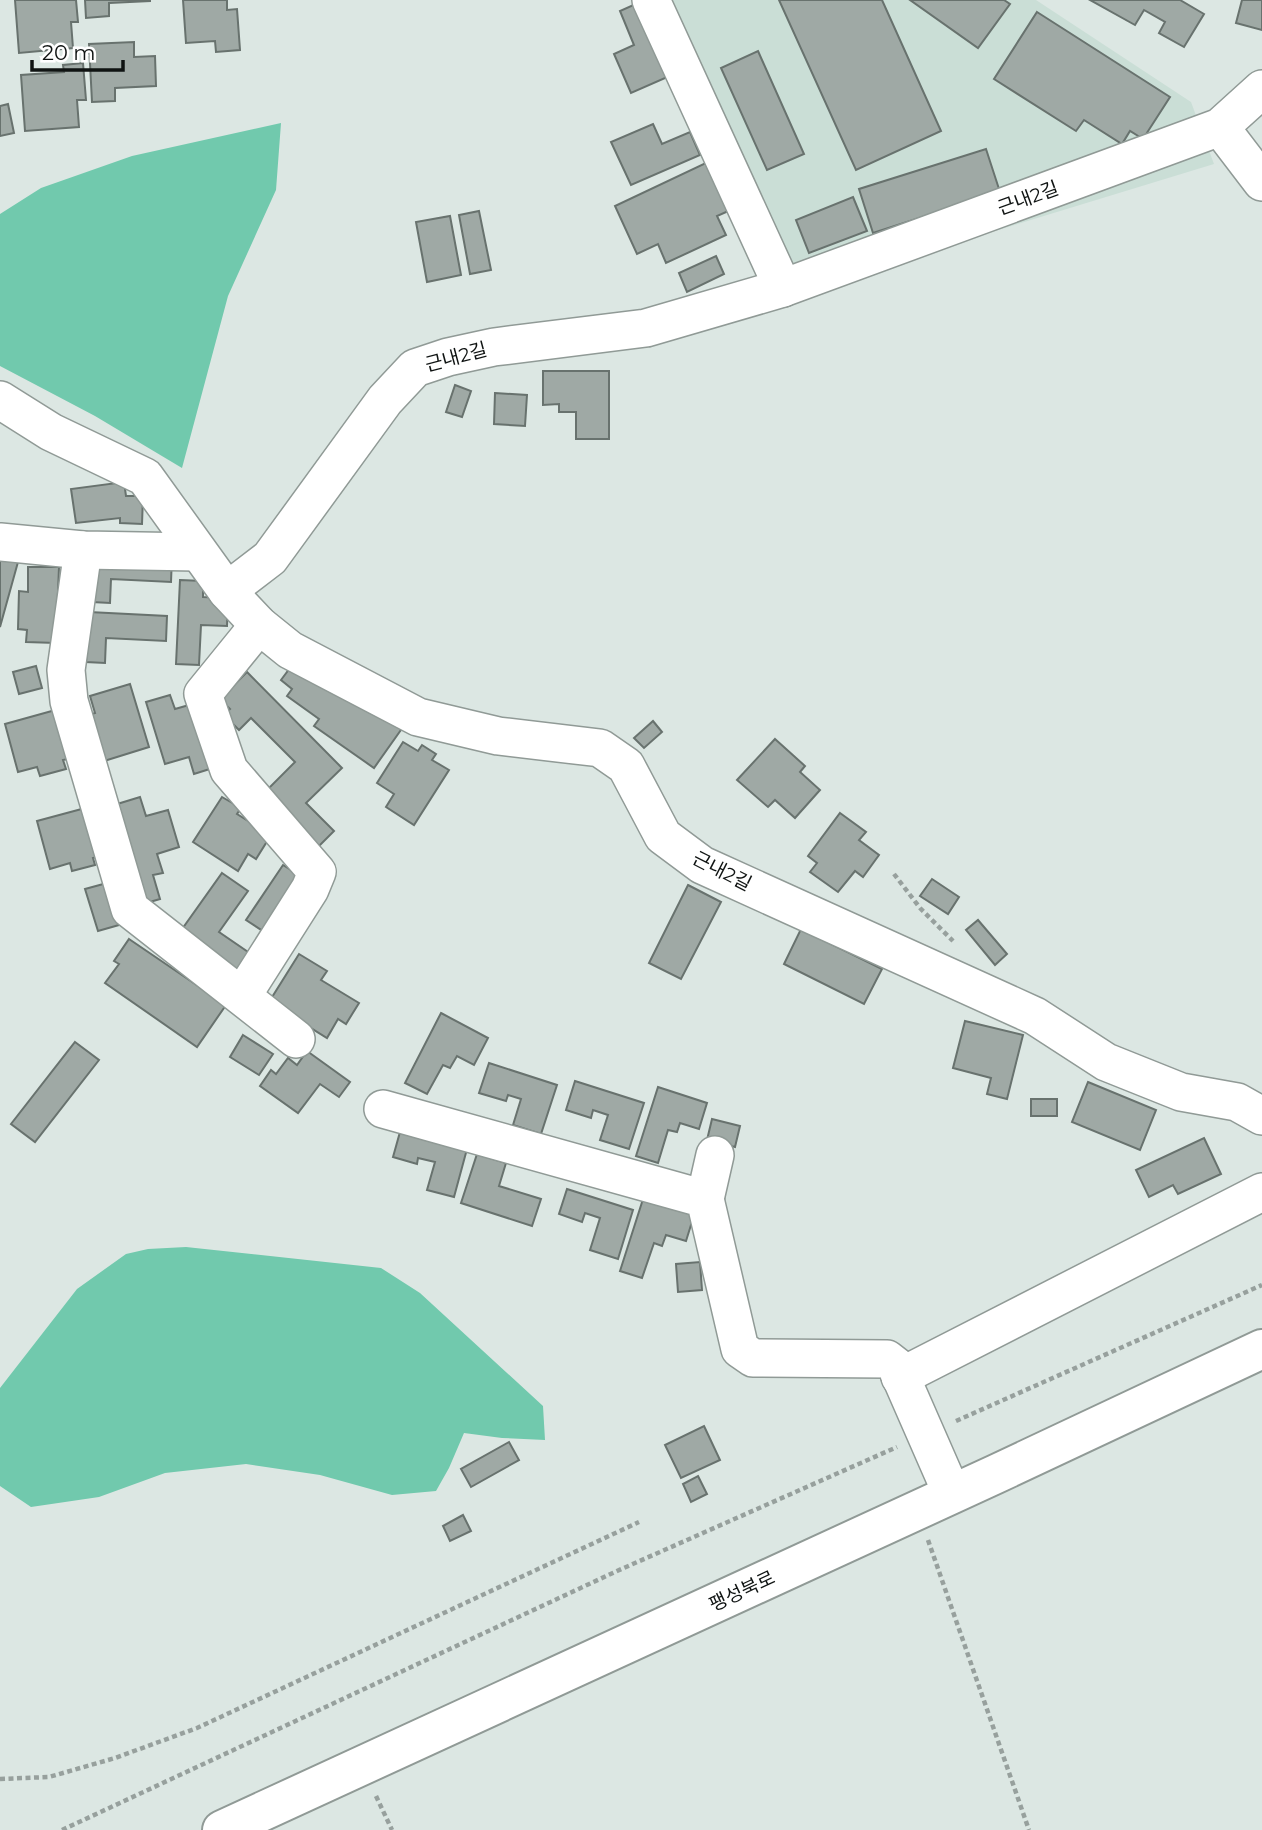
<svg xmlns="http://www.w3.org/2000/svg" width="1262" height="1830" font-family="Montserrat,'Noto Sans KR',sans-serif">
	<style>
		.built { fill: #caded6 }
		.green { fill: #71c9ad }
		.building { fill: #9fa9a5; stroke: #68726e; stroke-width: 2 }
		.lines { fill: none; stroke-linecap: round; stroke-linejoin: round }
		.minor-casing { stroke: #909a96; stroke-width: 40 }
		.secondary-casing { stroke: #909a96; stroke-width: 42 }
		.path { stroke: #97a09d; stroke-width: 4.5; stroke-dasharray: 5 3.5; stroke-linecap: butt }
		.minor { stroke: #fff; stroke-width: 37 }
		.secondary { stroke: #fff; stroke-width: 38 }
		.labels { text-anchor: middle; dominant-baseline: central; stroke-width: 5; stroke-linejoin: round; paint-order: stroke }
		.street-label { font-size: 19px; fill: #0f1312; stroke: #fff }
	</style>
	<rect width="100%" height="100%" fill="#dce7e3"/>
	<polygon class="built" points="669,0 1036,0 1191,102 1214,164 805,289"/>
	<g class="green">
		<polygon points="281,123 276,190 228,296 182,468 95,416 0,366 0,214 41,188 132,156"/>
		<polygon points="186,1247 381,1268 420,1293 543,1406 545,1440 502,1438 464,1433 449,1468 436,1491 392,1495 320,1475 246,1464 165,1473 99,1497 31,1507 0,1486 0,1388 77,1289 126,1254 148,1249"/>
	</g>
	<g class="building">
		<polygon points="15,0 76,0 78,22 71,22 73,48 19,53"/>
		<polygon points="85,0 150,0 150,1 109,3 109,16 86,18"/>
		<polygon points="183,0 227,0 227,10 237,9 240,50 216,52 215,41 186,43"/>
		<polygon points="779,0 882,0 941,131 856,170"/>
		<polygon points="910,0 1004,0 1010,4 978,48"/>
		<polygon points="1090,0 1180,0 1204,14 1184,47 1159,33 1165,22 1144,10 1135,25"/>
		<polygon points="1242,0 1262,0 1262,30 1236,23"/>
		<polygon points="640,2 672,75 631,93 614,54 634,45 620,11"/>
		<polygon points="1037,12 1170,97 1143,139 1130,131 1122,144 1084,120 1076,131 994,79"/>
		<polygon points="134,42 134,57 155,56 156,86 115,88 115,101 92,102 89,44"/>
		<polygon points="758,51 804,154 767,170 721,68"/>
		<polygon points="83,63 86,100 77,100 79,127 25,131 21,75 64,72 63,65"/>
		<polygon points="8,104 14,133 0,136 0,106"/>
		<polygon points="653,124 662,144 690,132 700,155 631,185 611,142"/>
		<polygon points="986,149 1000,192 873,233 859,189"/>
		<polygon points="710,161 733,209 717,216 726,235 666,263 658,244 637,254 615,206"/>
		<polygon points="853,197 867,231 809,253 796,220"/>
		<polygon points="479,211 491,270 470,274 459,215"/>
		<polygon points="450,216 461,275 427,282 416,222"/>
		<polygon points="716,256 724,274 687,292 679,273"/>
		<polygon points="543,371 609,371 609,439 576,439 576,412 559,412 559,404 543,405"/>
		<polygon points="455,385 471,391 462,417 446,412"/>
		<polygon points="495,393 527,395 525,426 494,424"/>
		<polygon points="124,482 126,496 143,496 142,524 120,523 120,518 76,523 71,489"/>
		<polygon points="94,553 172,556 171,582 111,579 110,603 92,602"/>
		<polygon points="0,557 18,562 0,627"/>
		<polygon points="28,567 59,567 56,643 26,642 27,630 18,629 19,591 28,592"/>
		<polygon points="180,580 203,581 203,597 228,598 227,626 201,625 199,665 176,664"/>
		<polygon points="89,612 167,616 166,641 106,638 105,663 86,662"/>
		<polygon points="296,660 370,713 375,707 403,727 374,768 314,726 319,719 287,696 292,689 281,680"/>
		<polygon points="36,666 42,688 19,694 13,672"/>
		<polygon points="247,672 342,768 306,803 334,831 316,849 266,791 295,762 251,718 239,730 224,715 230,709 220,699"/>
		<polygon points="130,684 149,747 101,762 87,715 95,713 90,696"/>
		<polygon points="170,695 175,709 196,703 216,767 194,774 189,757 165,764 146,702"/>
		<polygon points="59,709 73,758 63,760 66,769 40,776 37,767 18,772 5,724"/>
		<polygon points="653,721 662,732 644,748 634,738"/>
		<polygon points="775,739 805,766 800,772 820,790 795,818 775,800 768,807 737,780"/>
		<polygon points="403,742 418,751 422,745 436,754 432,760 449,770 414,825 386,807 394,794 377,783"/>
		<polygon points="140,797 146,816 168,810 179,847 157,854 163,873 153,875 160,899 143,904 114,805"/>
		<polygon points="222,797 241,808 237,814 271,835 256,859 248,854 238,871 193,842"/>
		<polygon points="89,807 102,856 93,858 95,865 72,871 70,863 50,869 37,821"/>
		<polygon points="840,813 866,832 859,840 879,855 863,877 855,871 838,892 810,872 817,863 808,856"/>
		<polygon points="283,865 305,879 269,935 246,920"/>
		<polygon points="222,873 248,891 219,932 251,954 238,973 180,932"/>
		<polygon points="932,879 959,897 948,914 920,896"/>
		<polygon points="107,883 119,925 98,931 85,889"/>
		<polygon points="688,885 721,902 681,979 649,963"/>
		<polygon points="978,920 1007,954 995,965 966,930"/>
		<polygon points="801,929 882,969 864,1004 784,964"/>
		<polygon points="129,939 226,1005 197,1047 105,983 119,964 114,961"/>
		<polygon points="299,954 327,971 321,980 359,1003 346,1024 338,1019 327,1038 269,1002"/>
		<polygon points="441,1013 488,1038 474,1065 457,1056 450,1068 443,1065 427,1094 405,1083"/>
		<polygon points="965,1021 1023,1035 1007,1099 987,1094 991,1078 953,1068"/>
		<polygon points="243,1035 273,1054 259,1075 230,1057"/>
		<polygon points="75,1042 99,1060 35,1142 11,1124"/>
		<polygon points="307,1051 350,1082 339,1097 320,1084 298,1113 260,1086 271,1070 276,1074 288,1058 297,1065"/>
		<polygon points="489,1063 557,1085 541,1134 513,1125 521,1099 508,1095 506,1101 479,1093"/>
		<polygon points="575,1081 644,1103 629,1149 600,1140 608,1115 593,1110 591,1118 566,1110"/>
		<polygon points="1088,1082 1156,1110 1140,1150 1072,1122"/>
		<polygon points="658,1087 707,1103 699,1129 680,1123 677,1132 668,1130 658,1163 636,1156"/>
		<rect x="1031" y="1099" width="26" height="17"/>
		<polygon points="712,1119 740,1126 735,1147 707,1140"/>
		<polygon points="400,1132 467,1149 454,1197 427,1190 435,1162 418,1158 417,1164 393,1157"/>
		<polygon points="1204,1138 1221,1174 1178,1194 1173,1185 1149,1197 1136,1170"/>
		<polygon points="477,1154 506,1163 499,1186 541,1199 532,1226 461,1203"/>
		<polygon points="567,1189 633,1210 618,1259 590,1250 600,1218 585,1213 582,1222 559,1214"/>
		<polygon points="644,1196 695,1212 686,1241 666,1235 662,1246 654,1243 642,1278 620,1271"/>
		<polygon points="700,1262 702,1290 678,1292 676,1264"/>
		<polygon points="704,1426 720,1460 681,1478 665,1445"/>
		<polygon points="509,1442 519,1460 471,1487 461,1469"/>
		<polygon points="698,1476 707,1494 691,1502 683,1484"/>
		<polygon points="463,1515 471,1531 450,1541 443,1526"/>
	</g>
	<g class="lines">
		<defs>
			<g id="minor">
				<polyline points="651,0 783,288"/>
				<polyline points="1220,127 1262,182"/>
				<polyline points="0,400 51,432 145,477 227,591 270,558 385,400 415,368 448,357 494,347 646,328 783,288 1220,127 1262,89"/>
				<polyline points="0,542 83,550 197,552"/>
				<polyline points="83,550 66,670 69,701 130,909 296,1039"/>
				<polyline points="227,591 259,625 290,650 418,717 498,736 600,748 626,766 663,836 702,865 1035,1016 1106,1062 1181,1092 1237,1102 1262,1116"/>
				<polyline points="242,996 310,889 317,872 229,770 203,694 259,625"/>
				<polyline points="383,1109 705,1199 740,1349 753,1358 887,1359 896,1366 952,1494"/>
				<polyline points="705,1199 715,1155"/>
				<polyline points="900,1377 1262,1192"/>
			</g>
			<polyline id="secondary" points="222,1830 996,1474 1262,1349"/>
		</defs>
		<use href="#minor" class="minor-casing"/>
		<use href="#secondary" class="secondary-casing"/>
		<g class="path">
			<polyline points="894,874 920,908 953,941"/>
			<polyline points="956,1421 1262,1285"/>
			<polyline points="928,1540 1029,1830"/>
			<polyline points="0,1779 49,1777 115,1758 197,1728 639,1522"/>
			<polyline points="376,1796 392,1830"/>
			<polyline points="62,1830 617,1571 897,1447"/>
		</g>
		<use href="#minor" class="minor"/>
		<use href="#secondary" class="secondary"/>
	</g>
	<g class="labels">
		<g class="street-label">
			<text transform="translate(1028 198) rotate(-20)">근내2길</text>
			<text transform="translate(456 357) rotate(-15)">근내2길</text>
			<text transform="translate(722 871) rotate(27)">근내2길</text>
			<text transform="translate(742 1591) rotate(-25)">팽성북로</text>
		</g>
	</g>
	<path d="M32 60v10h91v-10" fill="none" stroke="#0f1312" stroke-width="3.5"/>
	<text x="42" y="60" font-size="21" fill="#0f1312" stroke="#ffffff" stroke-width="5" paint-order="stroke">20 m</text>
</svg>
